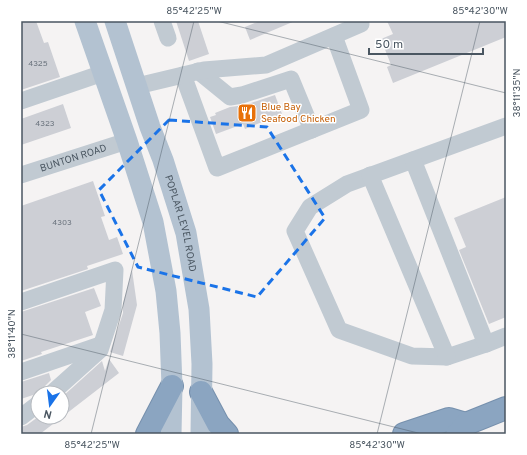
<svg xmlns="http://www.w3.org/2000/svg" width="527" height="455" font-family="Overpass,sans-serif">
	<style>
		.building { fill: #cdcfd5 }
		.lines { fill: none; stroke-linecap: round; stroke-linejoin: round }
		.highway-casing { stroke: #7690ad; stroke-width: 24 }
		.minor { stroke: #c1cad2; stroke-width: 17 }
		.major { stroke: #b3c2d1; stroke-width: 21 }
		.highway { stroke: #8ba5c1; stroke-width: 22 }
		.marked { fill: none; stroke: #1a73e8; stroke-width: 3; stroke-dasharray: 8 5; stroke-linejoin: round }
		.ticks { fill: none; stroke: #4a5661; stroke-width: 1; stroke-opacity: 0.45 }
		.labels { text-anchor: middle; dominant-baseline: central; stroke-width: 3; stroke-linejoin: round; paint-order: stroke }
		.number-label { font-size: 8px; fill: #6b747e }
		.food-label { font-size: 10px; fill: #c56008; stroke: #fff; text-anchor: start }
		.street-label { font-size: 10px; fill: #4a5661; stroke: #fff }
		.neatline { fill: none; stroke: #4a5661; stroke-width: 1.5 }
		.ticks-label { font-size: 10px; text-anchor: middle; fill: #4a5661 }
	</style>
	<rect width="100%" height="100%" fill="#f5f3f3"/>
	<g class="building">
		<polygon points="21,21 36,21 44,43 48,42 60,77 21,90"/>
		<polygon points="176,21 198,21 209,54 189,61"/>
		<polygon points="260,21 295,21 250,40 245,27"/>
		<polygon points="387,21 506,21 506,37 393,83 387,67 391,65 381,39 393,34"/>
		<polygon points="275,95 282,114 245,129 243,124 216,134 210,117 216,115 215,113 230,107 245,105"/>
		<polygon points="63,104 71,128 21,145 21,119"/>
		<polygon points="93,181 105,216 101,217 109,240 117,237 123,254 87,266 88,269 21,291 21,206"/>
		<polygon points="506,197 506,317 489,324 459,250 466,247 454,218"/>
		<polygon points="132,270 137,305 123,356 110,352 123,313 123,303"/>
		<polygon points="94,288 101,306 85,312 93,335 41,352 42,354 21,361 21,312"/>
		<polygon points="109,359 119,373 40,434 21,434 21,427 27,425 38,417 62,417 62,397 102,361 105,371"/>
		<polygon points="49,373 51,380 45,386 42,392 21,399 21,382"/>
	</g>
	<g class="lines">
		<defs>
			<g id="highway">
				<polyline points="201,392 218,424 227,434"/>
				<polyline points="147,434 172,386"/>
				<polyline points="404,434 449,419 466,424"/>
				<polyline points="457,434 466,424 506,408"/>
			</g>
		</defs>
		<use href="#highway" class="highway-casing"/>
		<g class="minor">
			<polyline points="162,21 168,38"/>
			<polyline points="198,71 230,97 242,95 291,79 312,130"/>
			<polyline points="183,75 217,168 361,110 334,36"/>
			<polyline points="137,86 204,70 266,65 361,24"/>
			<polyline points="21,101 103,73"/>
			<polyline points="506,126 347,184 310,207 295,231 339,330 412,356 447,357 486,344 506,336"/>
			<polyline points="413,160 486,344"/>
			<path id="s1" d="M21,175L127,141"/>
			<polyline points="370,175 447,357"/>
			<polyline points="21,302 115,270 113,310 100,350 52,393"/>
			<polyline points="21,372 100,345"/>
			<polyline points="21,417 38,404"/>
		</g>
		<g class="major">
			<polyline points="85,21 127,141 153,222 166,291 170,333 172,386 171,434"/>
			<path id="s2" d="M115,21L150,127L163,160L186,233L199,309L202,364L201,434"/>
		</g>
		<use href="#highway" class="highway"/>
	</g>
	<path class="marked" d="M169,120L267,127L325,218L257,297L138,267L99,190Z"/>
	<path class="ticks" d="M217,21L506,93M21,334L422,434M91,434L194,21M377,434L480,21"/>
	<defs>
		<symbol id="restaurant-square" viewBox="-11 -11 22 22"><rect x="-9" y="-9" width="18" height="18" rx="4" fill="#e8710a" stroke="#fff"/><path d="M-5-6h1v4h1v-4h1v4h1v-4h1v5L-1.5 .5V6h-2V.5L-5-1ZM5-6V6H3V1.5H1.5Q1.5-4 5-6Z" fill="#fff"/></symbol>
	</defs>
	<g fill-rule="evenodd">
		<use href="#restaurant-square" x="236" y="102" width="22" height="22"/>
	</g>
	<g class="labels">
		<g class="number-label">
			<text x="38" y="64">4325</text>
			<text x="45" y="124">4323</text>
			<text x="62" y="223">4303</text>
		</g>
		<g class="food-label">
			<text x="261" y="107">Blue Bay<tspan x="261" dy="12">Seafood Chicken</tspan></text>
		</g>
		<g class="street-label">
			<text stroke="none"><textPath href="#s1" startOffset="55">BUNTON ROAD</textPath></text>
			<text stroke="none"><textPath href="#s2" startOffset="213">POPLAR LEVEL ROAD</textPath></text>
		</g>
	</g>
	<rect width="527" height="455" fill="none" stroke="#ffffff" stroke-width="44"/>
	<g transform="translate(50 405) rotate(194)"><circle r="19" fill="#ffffff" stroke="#b7bbc0"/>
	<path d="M0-3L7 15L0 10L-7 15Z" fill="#1a73e8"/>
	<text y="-6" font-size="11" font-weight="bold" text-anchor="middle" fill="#4a5661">N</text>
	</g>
	<path d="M369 48v6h114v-6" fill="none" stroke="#4a5661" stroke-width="2"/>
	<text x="375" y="48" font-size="12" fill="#4a5661" stroke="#ffffff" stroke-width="3" paint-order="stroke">50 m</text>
	<rect x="22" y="22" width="483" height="411" class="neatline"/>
	<g class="ticks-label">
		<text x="194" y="14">85°42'25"W</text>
		<text x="480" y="14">85°42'30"W</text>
		<text transform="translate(516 93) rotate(-90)" y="4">38°11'35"N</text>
		<text transform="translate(11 334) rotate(-90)" y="4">38°11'40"N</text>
		<text x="92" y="448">85°42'25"W</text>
		<text x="377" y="448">85°42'30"W</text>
	</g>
</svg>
